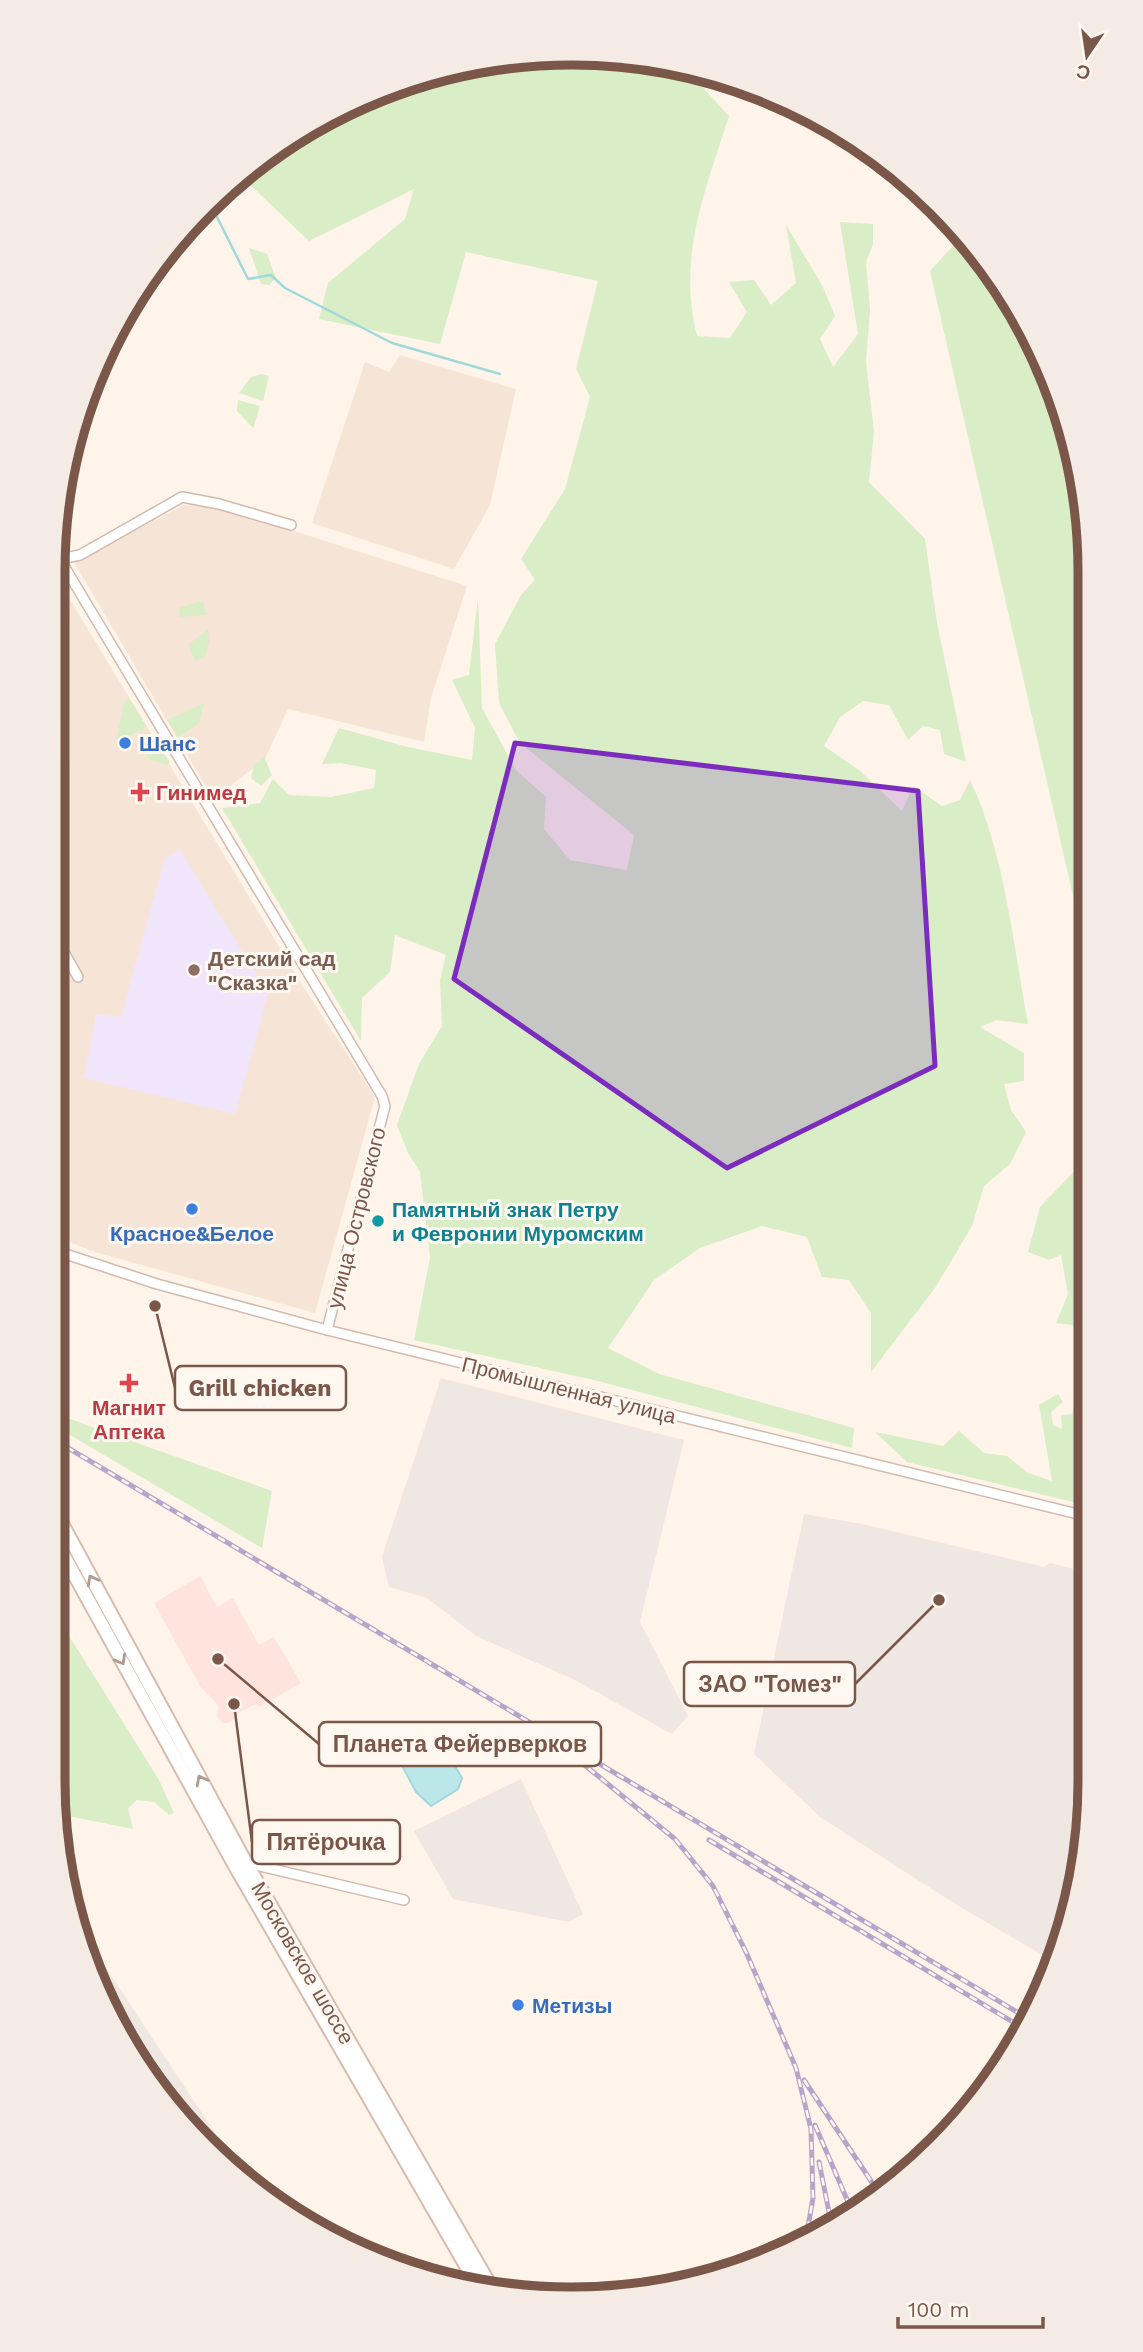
<svg xmlns="http://www.w3.org/2000/svg" width="1143" height="2352" font-family="'Work Sans',sans-serif">
	<style>
		.residential { fill: #f6e5d7 }
		.commercial { fill: #fee4dc }
		.industrial { fill: #efe7e2 }
		.education { fill: #f1e5fb }
		.green { fill: #d9edc6 }
		.water { fill: #bbe7e9; stroke: #a1d8dc; stroke-width: 2 }
		.lines { fill: none; stroke-linecap: round; stroke-linejoin: round }
		.stream { stroke: #a1d8dc; stroke-width: 2.5 }
		.street-casing { stroke: #d2baad; stroke-width: 12 }
		.secondary-casing { stroke: #d7bcad; stroke-width: 16 }
		.street { stroke: #fff; stroke-width: 9 }
		.secondary { stroke: #fff; stroke-width: 12 }
		.rail-casing { stroke: #b6a5ca; stroke-width: 5 }
		.rail { stroke: #fff8f1; stroke-width: 2.5; stroke-dasharray: 8; stroke-linecap: butt }
		.oneway { stroke: #b09a92 }
		.marked { fill: #7b2cbf; fill-opacity: 0.2; stroke: #7b2cbf; stroke-width: 5; stroke-linejoin: round }
		.shop-dot { fill: #3f7fe0; stroke: #fff8f1; stroke-width: 2.5 }
		.health-dot { fill: #e0444e; stroke: #fff8f1; stroke-width: 2.5 }
		.education-dot { fill: #8d6e63; stroke: #fff8f1; stroke-width: 2.5 }
		.culture-dot { fill: #0f9aa8; stroke: #fff8f1; stroke-width: 2.5 }
		.labels { text-anchor: middle; dominant-baseline: central; stroke-width: 6; stroke-linejoin: round; paint-order: stroke }
		.shop-label { font-size: 21px; font-weight: bold; fill: #366cbe; stroke: #fff8f1; text-anchor: start }
		.health-label { font-size: 21px; font-weight: bold; fill: #be3a42; stroke: #fff8f1; text-anchor: start }
		.education-label { font-size: 21px; font-weight: bold; fill: #785e54; stroke: #fff8f1; text-anchor: start }
		.culture-label { font-size: 21px; font-weight: bold; fill: #0d838f; stroke: #fff8f1; text-anchor: start }
		.street-label { font-size: 21px; fill: #7b574a; stroke: #fff8f1 }
		.rim { fill: none; stroke: #7b574a; stroke-width: 9 }
		.leader { fill: none; stroke: #7b574a; stroke-width: 2.5 }
		.callout-dot { fill: #7b574a; stroke: #fff8f1; stroke-width: 2.5 }
		.callout { fill: #fff8f1; stroke: #7b574a; stroke-width: 2.5 }
		.callout-label { font-size: 23px; text-anchor: middle; font-weight: bold; fill: #7b574a }
	</style>
	<rect width="100%" height="100%" fill="#fef4e9"/>
	<g class="residential">
		<polygon points="400,355 516,389 490,505 454,569 312,523 365,362 389,372"/>
		<polygon points="184,505 225,509 467,586 431,698 424,742 288,709 265,759 213,799 74,562"/>
		<polygon points="53,571 304,988 375,1097 315,1313 91,1251 53,1235"/>
	</g>
	<polygon class="commercial" points="200,1576 217,1607 233,1598 259,1645 274,1637 301,1683 259,1707 256,1704 240,1712 229,1723 222,1723 217,1717 219,1706 200,1686 154,1603"/>
	<g class="industrial">
		<polygon points="441,1378 684,1440 640,1622 688,1716 672,1734 575,1680 476,1636 427,1598 389,1587 382,1557"/>
		<polygon points="804,1514 862,1524 1044,1567 1050,1563 1090,1573 1090,1781 1080,1882 1056,1963 952,1902 820,1817 754,1754"/>
		<polygon points="521,1779 583,1914 569,1922 453,1899 414,1831"/>
		<polygon points="79,1927 250,2186 229,2170 160,2097 80,1948"/>
		<polygon points="854,2213 801,2246 748,2262"/>
	</g>
	<polygon class="education" points="180,850 268,994 235,1114 84,1078 96,1014 121,1017 165,858"/>
	<g class="green">
		<path d="M572,53L682,65L729,116C705,191 677,258 697,336L730,338L747,312L729,282L754,280L771,305L796,283L786,225L822,285L835,316L820,339L833,367L858,334L840,222L873,224V244L866,262L870,310L866,362L874,431L869,482L925,539L937,623L966,762L944,754L940,730L923,726L908,740L889,705L863,701L840,717L824,746L859,770L902,811L913,786L942,806L960,800L970,780C1005,854 1013,944 1028,1024L996,1020L980,1027L1024,1053V1081L1004,1084L1011,1110L1026,1132L1010,1164L984,1186L972,1226L935,1288L871,1372V1313L849,1280L822,1277L807,1237L762,1226L700,1248L654,1280L608,1348L659,1374L854,1428L852,1448L594,1380L414,1340L430,1258L420,1172L407,1151L397,1125L419,1064L442,1026L440,980L446,955L395,935L390,972L362,998L361,1041L222,808L260,803L273,779L289,795L331,797L374,788L376,770L341,763L322,764L339,728L408,747L472,760L475,728L452,680L469,675L478,598L482,708L516,770L546,797L544,829L570,860L627,870L634,835L520,743L499,703L495,644L521,595L535,580L521,559L565,489L590,397L576,369L598,281L466,252L440,344L319,319L328,283L405,219L414,189L309,241L240,175C307,121 385,80 470,63C503,56 539,56 572,53Z"/>
		<polygon points="963,235 983,256 1051,373 1086,503 1088,961 930,271"/>
		<polygon points="249,248 267,254 276,278 269,285 261,284"/>
		<polygon points="262,374 269,376 263,401 239,393 251,377"/>
		<polygon points="238,400 260,406 253,428 237,411"/>
		<polygon points="203,601 206,615 179,617 180,607"/>
		<polygon points="208,629 209,642 206,655 195,661 188,645"/>
		<polygon points="129,698 147,727 116,742 124,703"/>
		<polygon points="204,703 199,723 178,738 167,720"/>
		<polygon points="149,731 170,762 167,765 149,759 139,738"/>
		<polygon points="264,757 272,775 261,786 251,778 254,764"/>
		<polygon points="1081,1164 1088,1195 1089,1499 1086,1505 907,1462 875,1432 943,1446 959,1431 984,1453 1007,1456 1028,1473 1052,1481 1039,1405 1058,1394 1063,1402 1051,1412 1053,1425 1062,1429 1061,1415 1072,1414 1086,1372 1073,1325 1056,1323 1068,1294 1061,1255 1049,1260 1028,1252 1040,1207"/>
		<polygon points="53,1413 272,1491 262,1548 53,1425"/>
		<polygon points="66,1631 159,1780 174,1813 169,1815 154,1802 137,1800 128,1808 133,1829 58,1814 53,1780 53,1655 59,1637"/>
	</g>
	<path class="water" d="M422,1737C442,1746 452,1760 462,1778L458,1789L431,1806L416,1792L399,1760L404,1748Z"/>
	<g class="lines">
		<polyline class="stream" points="209,201 248,279 271,275 285,288 392,343 500,374"/>
		<defs>
			<g id="street">
				<polyline points="55,551 382,1096 385,1106 327,1330"/>
				<polyline points="60,559 80,555 182,497 219,504 291,525"/>
				<polyline points="53,933 78,977"/>
				<polyline points="53,1250 157,1284 327,1330 1090,1517"/>
				<polyline points="243,1862 404,1900"/>
			</g>
			<g id="secondary">
				<polyline points="53,1507 245,1861 493,2290"/>
				<polyline points="53,1536 235,1866 480,2290"/>
			</g>
		</defs>
		<use href="#street" class="street-casing"/>
		<use href="#secondary" class="secondary-casing"/>
		<use href="#street" class="street"/>
		<use href="#secondary" class="secondary"/>
		<defs>
			<g id="rail">
				<polyline points="53,1439 1027,2018"/>
				<polyline points="576,1758 675,1839 713,1886 746,1952 796,2068 811,2129 813,2198 805,2244"/>
				<polyline points="709,1840 1021,2027"/>
				<polyline points="804,2080 881,2196"/>
				<polyline points="815,2125 851,2209"/>
				<polyline points="819,2162 832,2227"/>
			</g>
		</defs>
		<use href="#rail" class="rail-casing"/>
		<use href="#rail" class="rail"/>
	</g>
	<defs><path id="oneway-chevron" d="M-2-3.5L2.5 0L-2 3.5" fill="none" stroke-width="1.6" stroke-linecap="round" stroke-linejoin="round" transform="scale(1.75)"/></defs>
	<g class="oneway">
		<use href="#oneway-chevron" transform="translate(92 1580) rotate(-118)"/>
		<use href="#oneway-chevron" transform="translate(121 1660) rotate(61)"/>
		<use href="#oneway-chevron" transform="translate(201 1780) rotate(-118)"/>
	</g>
	<path class="marked" d="M515,743L918,791L935,1066L727,1168L454,979Z"/>
	<g class="shop-dot">
		<circle cx="125" cy="743" r="7"/>
		<circle cx="192" cy="1209" r="7"/>
		<circle cx="518" cy="2005" r="7"/>
	</g>
	<g class="health-dot">
		<path d="M136.5 781.5h7v7h7v7h-7v7h-7v-7h-7v-7h7z"/>
		<path d="M125.5 1372.5h7v7h7v7h-7v7h-7v-7h-7v-7h7z"/>
	</g>
	<circle class="education-dot" cx="194" cy="970" r="7"/>
	<circle class="culture-dot" cx="378" cy="1221" r="7"/>
	<g class="labels">
		<g class="shop-label">
			<text x="139" y="743">Шанс</text>
			<text x="192" y="1233" text-anchor="middle">Красное&amp;Белое</text>
			<text x="532" y="2005">Метизы</text>
		</g>
		<g class="health-label">
			<text x="156" y="792">Гинимед</text>
			<text x="129" y="1407" text-anchor="middle">Магнит<tspan x="129" dy="24">Аптека</tspan></text>
		</g>
		<g class="education-label">
			<text x="208" y="958">Детский сад<tspan x="208" dy="24">"Сказка"</tspan></text>
		</g>
		<g class="culture-label">
			<text x="392" y="1209">Памятный знак Петру<tspan x="392" dy="24">и Февронии Муромским</tspan></text>
		</g>
		<g class="street-label">
			<text transform="translate(356 1218) rotate(-76)">улица Островского</text>
			<text transform="translate(569 1390) rotate(14)">Промышленная улица</text>
			<text transform="translate(303 1963) rotate(60)">Московское шоссе</text>
		</g>
	</g>
	<path d="M0 0H1143V2352H0ZM571 65H572A506 506 0 0 1 1078 571V1781A506 506 0 0 1 572 2287H571A506 506 0 0 1 65 1781V571A506 506 0 0 1 571 65Z" fill="#f4ebe4" fill-rule="evenodd"/>
	<path class="rim" d="M571 65H572A506 506 0 0 1 1078 571V1781A506 506 0 0 1 572 2287H571A506 506 0 0 1 65 1781V571A506 506 0 0 1 571 65Z"/>
	<path class="leader" d="M155 1306L175 1388M939 1600L855 1684M218 1659L319 1744M234 1704L252 1842"/>
	<g class="callout-dot">
		<circle cx="155" cy="1306" r="7"/>
		<circle cx="939" cy="1600" r="7"/>
		<circle cx="218" cy="1659" r="7"/>
		<circle cx="234" cy="1704" r="7"/>
	</g>
	<g class="callout">
		<rect x="175" y="1366" width="171" height="44" rx="7"/>
		<rect x="684" y="1662" width="171" height="44" rx="7"/>
		<rect x="319" y="1722" width="282" height="44" rx="7"/>
		<rect x="252" y="1820" width="148" height="44" rx="7"/>
	</g>
	<g class="callout-label">
		<text x="260" y="1396">Grill chicken</text>
		<text x="770" y="1692">ЗАО "Томез"</text>
		<text x="460" y="1752">Планета Фейерверков</text>
		<text x="326" y="1850">Пятёрочка</text>
	</g>
	<g transform="translate(1087 56) rotate(193)" stroke="#fff8f1" stroke-width="5" paint-order="stroke">
	<path d="M0-5L12 26L0 18L-12 26Z" fill="#7b574a"/>
	<text y="-10" font-size="19" font-weight="bold" text-anchor="middle" fill="#7b574a">С</text>
	</g>
	<path d="M898 2317v10h145v-10" fill="none" stroke="#7b574a" stroke-width="3.5"/>
	<text x="908" y="2317" font-size="21" fill="#7b574a" stroke="#fff8f1" stroke-width="5" paint-order="stroke">100 m</text>
</svg>
